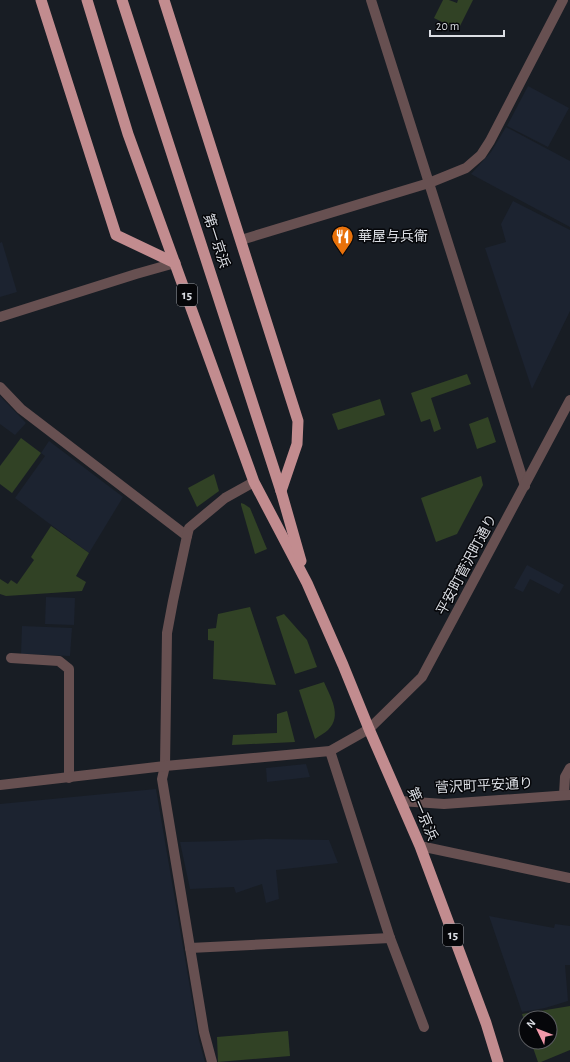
<svg xmlns="http://www.w3.org/2000/svg" width="570" height="1062" font-family="'Alegreya Sans','Noto Sans JP',sans-serif">
	<style>
		.built { fill: #1c2330 }
		.green { fill: #314225 }
		.lines { fill: none; stroke-linecap: round; stroke-linejoin: round }
		.service { stroke: #675051; stroke-width: 10 }
		.minor { stroke: #675051; stroke-width: 10 }
		.tertiary { stroke: #675051; stroke-width: 10 }
		.trunk { stroke: #c28c8f; stroke-width: 11 }
		.labels { text-anchor: middle; dominant-baseline: central; stroke-width: 3; stroke-linejoin: round; paint-order: stroke }
		.shield { fill: #06070a; stroke: #9b9ea3; stroke-width: 1 }
		.shield-label { font-size: 13px; font-weight: bold; fill: #dbdee4 }
		.poi-label { font-size: 14px; fill: #dbdee4; stroke: #06070a; text-anchor: start }
		.street-label { font-size: 14px; fill: #dbdee4; stroke: #06070a }
	</style>
	<rect width="100%" height="100%" fill="#181d24"/>
	<g class="built">
		<polygon points="528,86 569,108 548,147 507,126"/>
		<polygon points="506,127 570,161 570,227 471,174 491,152"/>
		<polygon points="513,201 570,230 570,311 532,389 485,248 506,242 501,224"/>
		<polygon points="2,242 17,292 0,297 0,243"/>
		<polygon points="0,396 26,423 15,435 0,424"/>
		<polygon points="49,441 123,497 89,553 15,498 45,456 41,453"/>
		<polygon points="527,565 564,585 559,594 530,579 523,592 514,588"/>
		<polygon points="46,597 75,598 74,625 45,624"/>
		<polygon points="22,626 72,628 70,656 21,654"/>
		<polygon points="306,764 310,777 267,782 266,768"/>
		<polygon points="156,789 199,1040 205,1062 0,1062 0,804"/>
		<polygon points="266,839 329,840 338,863 276,870 279,899 266,903 262,884 236,893 234,887 190,889 180,842 223,841"/>
		<polygon points="489,916 554,928 555,924 570,926 570,965 565,965 568,1001 545,1008 522,1012"/>
	</g>
	<g class="green">
		<polygon points="443,0 449,0 457,3 458,0 473,0 458,30 434,18"/>
		<polygon points="467,374 471,384 431,398 441,429 434,432 430,419 421,422 411,393"/>
		<polygon points="380,399 385,415 338,430 332,414"/>
		<polygon points="488,417 496,442 477,449 469,424"/>
		<polygon points="21,438 41,453 12,493 0,484 0,466"/>
		<polygon points="214,474 219,491 197,507 188,488"/>
		<polygon points="481,476 483,485 457,534 436,542 421,498"/>
		<polygon points="241,503 244,504 250,508 267,549 255,554 241,505"/>
		<polygon points="51,526 89,553 76,576 86,582 82,591 6,596 0,594 0,579 8,584 11,580 17,584 34,560 31,557"/>
		<polygon points="250,607 276,685 213,679 214,641 208,640 208,629 216,628 218,614"/>
		<polygon points="284,614 307,640 317,667 295,674 276,617"/>
		<path d="M324,682C330,696 343,716 328,730C325,733 319,736 315,739L299,690Z"/>
		<polygon points="287,711 295,742 232,745 233,735 277,733 277,714"/>
		<polygon points="570,1006 570,1050 541,1062 538,1062 531,1042 550,1042 550,1018 526,1018 526,1026 522,1014"/>
		<polygon points="288,1031 290,1056 218,1062 217,1037"/>
	</g>
	<g class="lines">
		<g class="service">
			<polyline points="0,387 21,409 187,536"/>
			<polyline points="11,658 59,661 69,669 69,778"/>
			<polyline points="420,846 570,878"/>
			<polyline points="190,948 390,938"/>
			<polyline points="212,1062 204,1032 162,779 165,766 167,633 173,601 187,536 189,528 225,498 254,482"/>
		</g>
		<g class="minor">
			<polyline points="371,0 525,486"/>
			<polyline points="241,240 429,183 466,168 481,155 490,141 563,0"/>
			<polyline points="0,317 136,274 175,263"/>
			<polyline points="330,751 390,938 424,1027"/>
			<polyline points="0,785 165,766 330,751 369,729"/>
			<polyline points="564,795 565,777 570,768"/>
		</g>
		<g class="tertiary">
			<polyline points="369,729 422,677 570,400"/>
			<polyline points="400,801 444,804 570,795"/>
		</g>
		<g class="trunk">
			<polyline points="41,0 116,235 175,263"/>
			<polyline points="87,0 128,134 254,482 307,583 343,665 369,729 420,846 486,1023 498,1062"/>
			<polyline points="122,0 281,491 301,561"/>
			<polyline points="164,0 298,421 297,444 281,491"/>
		</g>
	</g>
	<defs>
		<symbol id="restaurant-pin" viewBox="-11 -11 22 30"><path d="M0 17L-7.5 6A9.5 9.5 0 1 1 7.5 6Z" fill="#e8710a" stroke="#06070a"/><path d="M-5-6h1v4h1v-4h1v4h1v-4h1v5L-1.5 .5V6h-2V.5L-5-1ZM5-6V6H3V1.5H1.5Q1.5-4 5-6Z" fill="#fff"/></symbol>
	</defs>
	<g fill-rule="evenodd">
		<use href="#restaurant-pin" x="330" y="224" width="25" height="34"/>
	</g>
	<g class="labels">
		<g class="shield">
			<rect x="177" y="284" width="20" height="22" rx="3"/>
			<rect x="443" y="924" width="20" height="22" rx="3"/>
		</g>
		<g class="shield-label">
			<text x="187" y="295">15</text>
			<text x="453" y="935">15</text>
		</g>
		<g class="poi-label">
			<text x="358" y="237">華屋与兵衛</text>
		</g>
		<g class="street-label">
			<text transform="translate(216 241) rotate(72)">第一京浜</text>
			<text transform="translate(467 565) rotate(-62)">平安町菅沢町通り</text>
			<text transform="translate(484 786) rotate(-3)">菅沢町平安通り</text>
			<text transform="translate(422 814) rotate(67)">第一京浜</text>
		</g>
	</g>
	<g transform="translate(538 1030) rotate(313)"><circle r="19" fill="#06070a" stroke="#5b5d61"/>
	<path d="M0-3L7 15L0 10L-7 15Z" fill="#f39aab"/>
	<text y="-6" font-size="11" font-weight="bold" text-anchor="middle" fill="#dbdee4">N</text>
	</g>
	<path d="M430 30v6h74v-6" fill="none" stroke="#dbdee4" stroke-width="2"/>
	<text x="436" y="30" font-size="12" fill="#dbdee4" stroke="#06070a" stroke-width="3" paint-order="stroke">20 m</text>
</svg>
